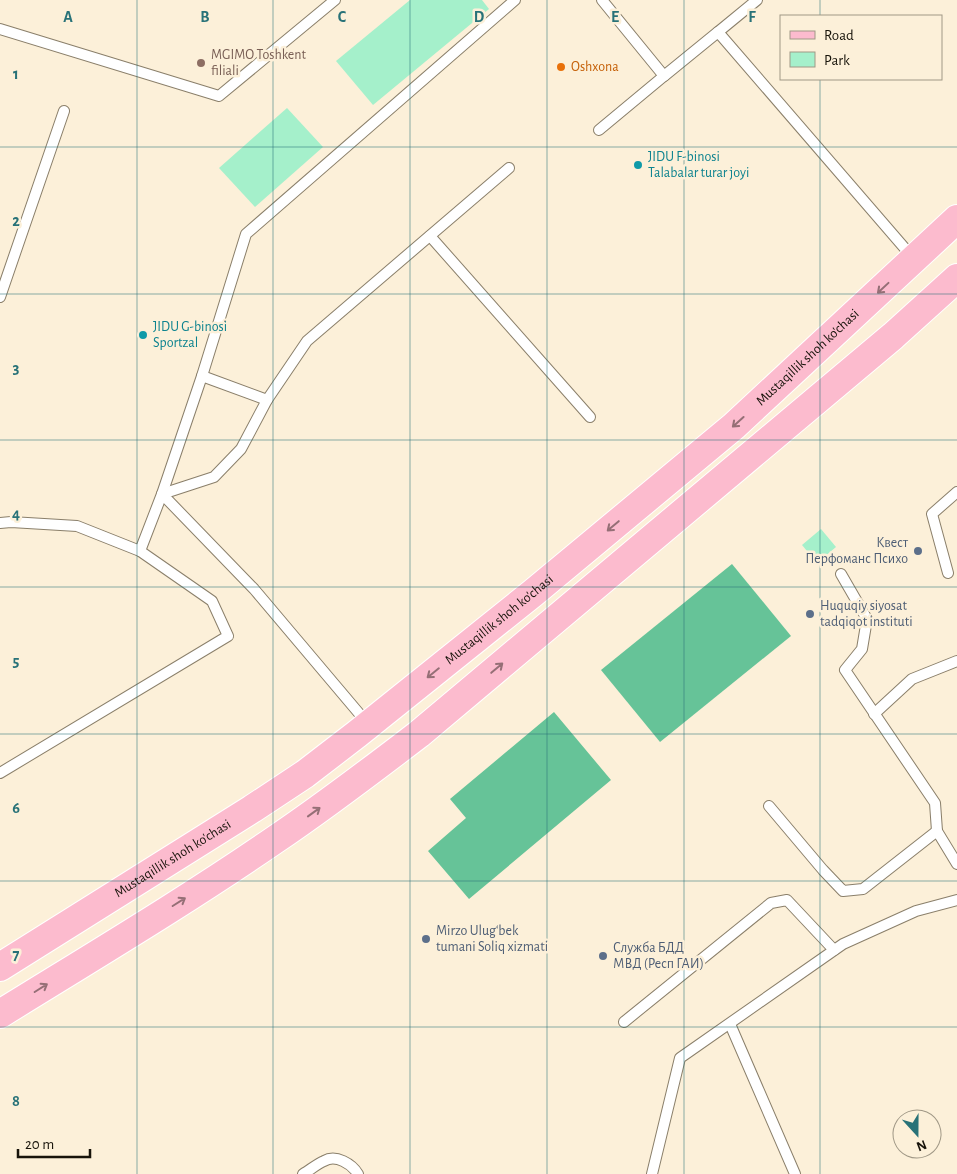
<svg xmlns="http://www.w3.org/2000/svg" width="957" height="1174" font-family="'Alegreya Sans',sans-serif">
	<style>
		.green { fill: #a5f0cb }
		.forest { fill: #66c398 }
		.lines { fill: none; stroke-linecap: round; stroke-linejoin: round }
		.service-casing { stroke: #8a7f6a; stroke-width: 12 }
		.primary-casing { stroke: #fff; stroke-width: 30 }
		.service { stroke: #fff; stroke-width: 10 }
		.primary { stroke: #fcbbce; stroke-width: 28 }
		.oneway { stroke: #956f76 }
		.grid { fill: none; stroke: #287278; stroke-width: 1; stroke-opacity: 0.55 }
		.education-dot { fill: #8d6e63; stroke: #fcf0d9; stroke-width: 2 }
		.food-dot { fill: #e8710a; stroke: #fcf0d9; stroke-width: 2 }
		.culture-dot { fill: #0f9aa8; stroke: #fcf0d9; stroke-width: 2 }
		.service-dot { fill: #5c6f8a; stroke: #fcf0d9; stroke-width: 2 }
		.labels { text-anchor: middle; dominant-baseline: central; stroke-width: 5; stroke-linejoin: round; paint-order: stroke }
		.education-label { font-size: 14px; fill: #785e54; stroke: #fcf0d9; text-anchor: start }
		.food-label { font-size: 14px; fill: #c56008; stroke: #fcf0d9; text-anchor: start }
		.culture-label { font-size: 14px; fill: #0d838f; stroke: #fcf0d9; text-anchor: start }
		.street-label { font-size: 14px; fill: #17130a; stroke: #fcf0d9 }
		.service-label { font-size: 14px; fill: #4e5e75; stroke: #fcf0d9; text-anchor: start }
		.grid-label { font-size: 16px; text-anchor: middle; font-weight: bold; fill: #287278; stroke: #fcf0d9; stroke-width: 5; stroke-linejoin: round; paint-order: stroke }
	</style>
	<rect width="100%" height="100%" fill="#fcf0d9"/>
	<g class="green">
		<polygon points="410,0 482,0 489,9 373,105 336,61"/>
		<polygon points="287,108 323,147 255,207 219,168"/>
		<polygon points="821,529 836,547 817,563 802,545"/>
	</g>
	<g class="forest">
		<polygon points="732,564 791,636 660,742 601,670"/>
		<polygon points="554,712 611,780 469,899 428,851 466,818 450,799"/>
	</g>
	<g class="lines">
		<defs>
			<g id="service">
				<polyline points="602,0 664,76 718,32 914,259"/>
				<polyline points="0,29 219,96 335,0"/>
				<polyline points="718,32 757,0"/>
				<polyline points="599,130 664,76"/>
				<polyline points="430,236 590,417"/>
				<polyline points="0,297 64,111"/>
				<polyline points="202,376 267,400 241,449 214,477 162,494 254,589 368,724"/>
				<polyline points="267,400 307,341 509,168"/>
				<polyline points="0,523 11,522 77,526 140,551 212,601 228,636 0,773"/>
				<polyline points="140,551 162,494 202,376 246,234 515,0"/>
				<polyline points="948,573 932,514 957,492"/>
				<polyline points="841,574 867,619 862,649 845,670 935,803 937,831 957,864"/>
				<polyline points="874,714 912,679 957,661"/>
				<polyline points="769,806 823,870 843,891 863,889 937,831"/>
				<polyline points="624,1022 771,903 787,900 834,950"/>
				<polyline points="730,1024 795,1174"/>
				<path d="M303,1174C310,1170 317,1164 324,1161C336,1154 352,1164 358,1174"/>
				<polyline points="652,1174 680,1058 843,944 916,911 957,900"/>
			</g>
			<g id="primary">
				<path id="s1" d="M0,967L252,809L305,774L357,734L533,593L734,426L957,219"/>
				<path d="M0,1014C92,957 186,901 276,839C325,806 372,770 419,734L893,336L957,278"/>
			</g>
		</defs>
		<use href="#service" class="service-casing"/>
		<use href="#primary" class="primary-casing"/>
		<use href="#service" class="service"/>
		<use href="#primary" class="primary"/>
	</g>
	<defs><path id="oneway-shaft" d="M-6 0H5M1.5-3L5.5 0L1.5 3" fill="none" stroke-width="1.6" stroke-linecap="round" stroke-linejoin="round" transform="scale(1.25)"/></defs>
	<g class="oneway">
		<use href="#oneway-shaft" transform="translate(883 288) rotate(137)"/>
		<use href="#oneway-shaft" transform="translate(738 422) rotate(138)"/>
		<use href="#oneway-shaft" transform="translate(613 526) rotate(140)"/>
		<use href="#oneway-shaft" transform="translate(497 668) rotate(-40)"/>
		<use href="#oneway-shaft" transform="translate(433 673) rotate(141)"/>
		<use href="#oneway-shaft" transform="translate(314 812) rotate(-36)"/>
		<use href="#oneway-shaft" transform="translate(179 902) rotate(-32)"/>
		<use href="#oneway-shaft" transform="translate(41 988) rotate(-32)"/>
	</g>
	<path class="grid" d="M137,0V1174M273,0V1174M410,0V1174M547,0V1174M684,0V1174M820,0V16M820,79V1174M0,147H957M0,294H957M0,440H957M0,587H957M0,734H957M0,881H957M0,1027H957"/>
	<circle class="education-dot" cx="201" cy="63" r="5"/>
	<circle class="food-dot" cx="561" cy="67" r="5"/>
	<g class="culture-dot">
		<circle cx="638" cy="165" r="5"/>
		<circle cx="143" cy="335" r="5"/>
	</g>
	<g class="service-dot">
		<circle cx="918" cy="551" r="5"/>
		<circle cx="810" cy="614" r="5"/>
		<circle cx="426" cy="939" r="5"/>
		<circle cx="603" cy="956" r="5"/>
	</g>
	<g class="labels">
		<g class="education-label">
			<text x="211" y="55">MGIMO Toshkent<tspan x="211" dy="16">filiali</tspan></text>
		</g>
		<g class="food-label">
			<text x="571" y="67">Oshxona</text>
		</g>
		<g class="culture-label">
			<text x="648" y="157">JIDU F-binosi<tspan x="648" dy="16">Talabalar turar joyi</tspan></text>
			<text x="153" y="327">JIDU G-binosi<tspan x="153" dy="16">Sportzal</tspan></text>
		</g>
		<g class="street-label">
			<text stroke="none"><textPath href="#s1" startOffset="1014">Mustaqillik shoh ko'chasi</textPath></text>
			<text stroke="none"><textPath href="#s1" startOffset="609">Mustaqillik shoh ko'chasi</textPath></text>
			<text stroke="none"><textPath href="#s1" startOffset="204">Mustaqillik shoh ko'chasi</textPath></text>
		</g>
		<g class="service-label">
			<text x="908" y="543" text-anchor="end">Квест<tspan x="908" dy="16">Перфоманс Психо</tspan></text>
			<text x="820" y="606">Huquqiy siyosat<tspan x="820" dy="16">tadqiqot instituti</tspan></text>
			<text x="436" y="931">Mirzo Ulugʻbek<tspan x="436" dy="16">tumani Soliq xizmati</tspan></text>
			<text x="613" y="948">Служба БДД<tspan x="613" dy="16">МВД (Респ ГАИ)</tspan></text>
		</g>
	</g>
	<g class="grid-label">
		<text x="68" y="22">A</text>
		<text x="205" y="22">B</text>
		<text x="342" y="22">C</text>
		<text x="479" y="22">D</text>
		<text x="615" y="22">E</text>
		<text x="752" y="22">F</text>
		<text x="16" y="79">1</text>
		<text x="16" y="226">2</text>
		<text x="16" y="373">3</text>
		<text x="16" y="519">4</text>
		<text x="16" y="666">5</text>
		<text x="16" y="813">6</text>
		<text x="16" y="960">7</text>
		<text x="16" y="1106">8</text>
	</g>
	<rect x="780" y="15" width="162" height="65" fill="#fcf0d9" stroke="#a09886"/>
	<rect x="790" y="31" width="25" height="8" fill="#fcbbce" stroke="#a09886"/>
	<text x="824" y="40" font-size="15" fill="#17130a">Road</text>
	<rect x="790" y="52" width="25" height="15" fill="#a5f0cb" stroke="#a09886"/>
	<text x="824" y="65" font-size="15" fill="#17130a">Park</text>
	<g transform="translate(917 1134) rotate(159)"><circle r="24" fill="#fcf0d9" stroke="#a09886"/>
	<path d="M0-4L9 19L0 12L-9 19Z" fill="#287278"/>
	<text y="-8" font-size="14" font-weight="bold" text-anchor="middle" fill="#17130a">N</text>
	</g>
	<path d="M18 1149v8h72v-8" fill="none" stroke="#17130a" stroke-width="2.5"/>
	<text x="25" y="1149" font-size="15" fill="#17130a" stroke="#fcf0d9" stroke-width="4" paint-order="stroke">20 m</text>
</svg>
